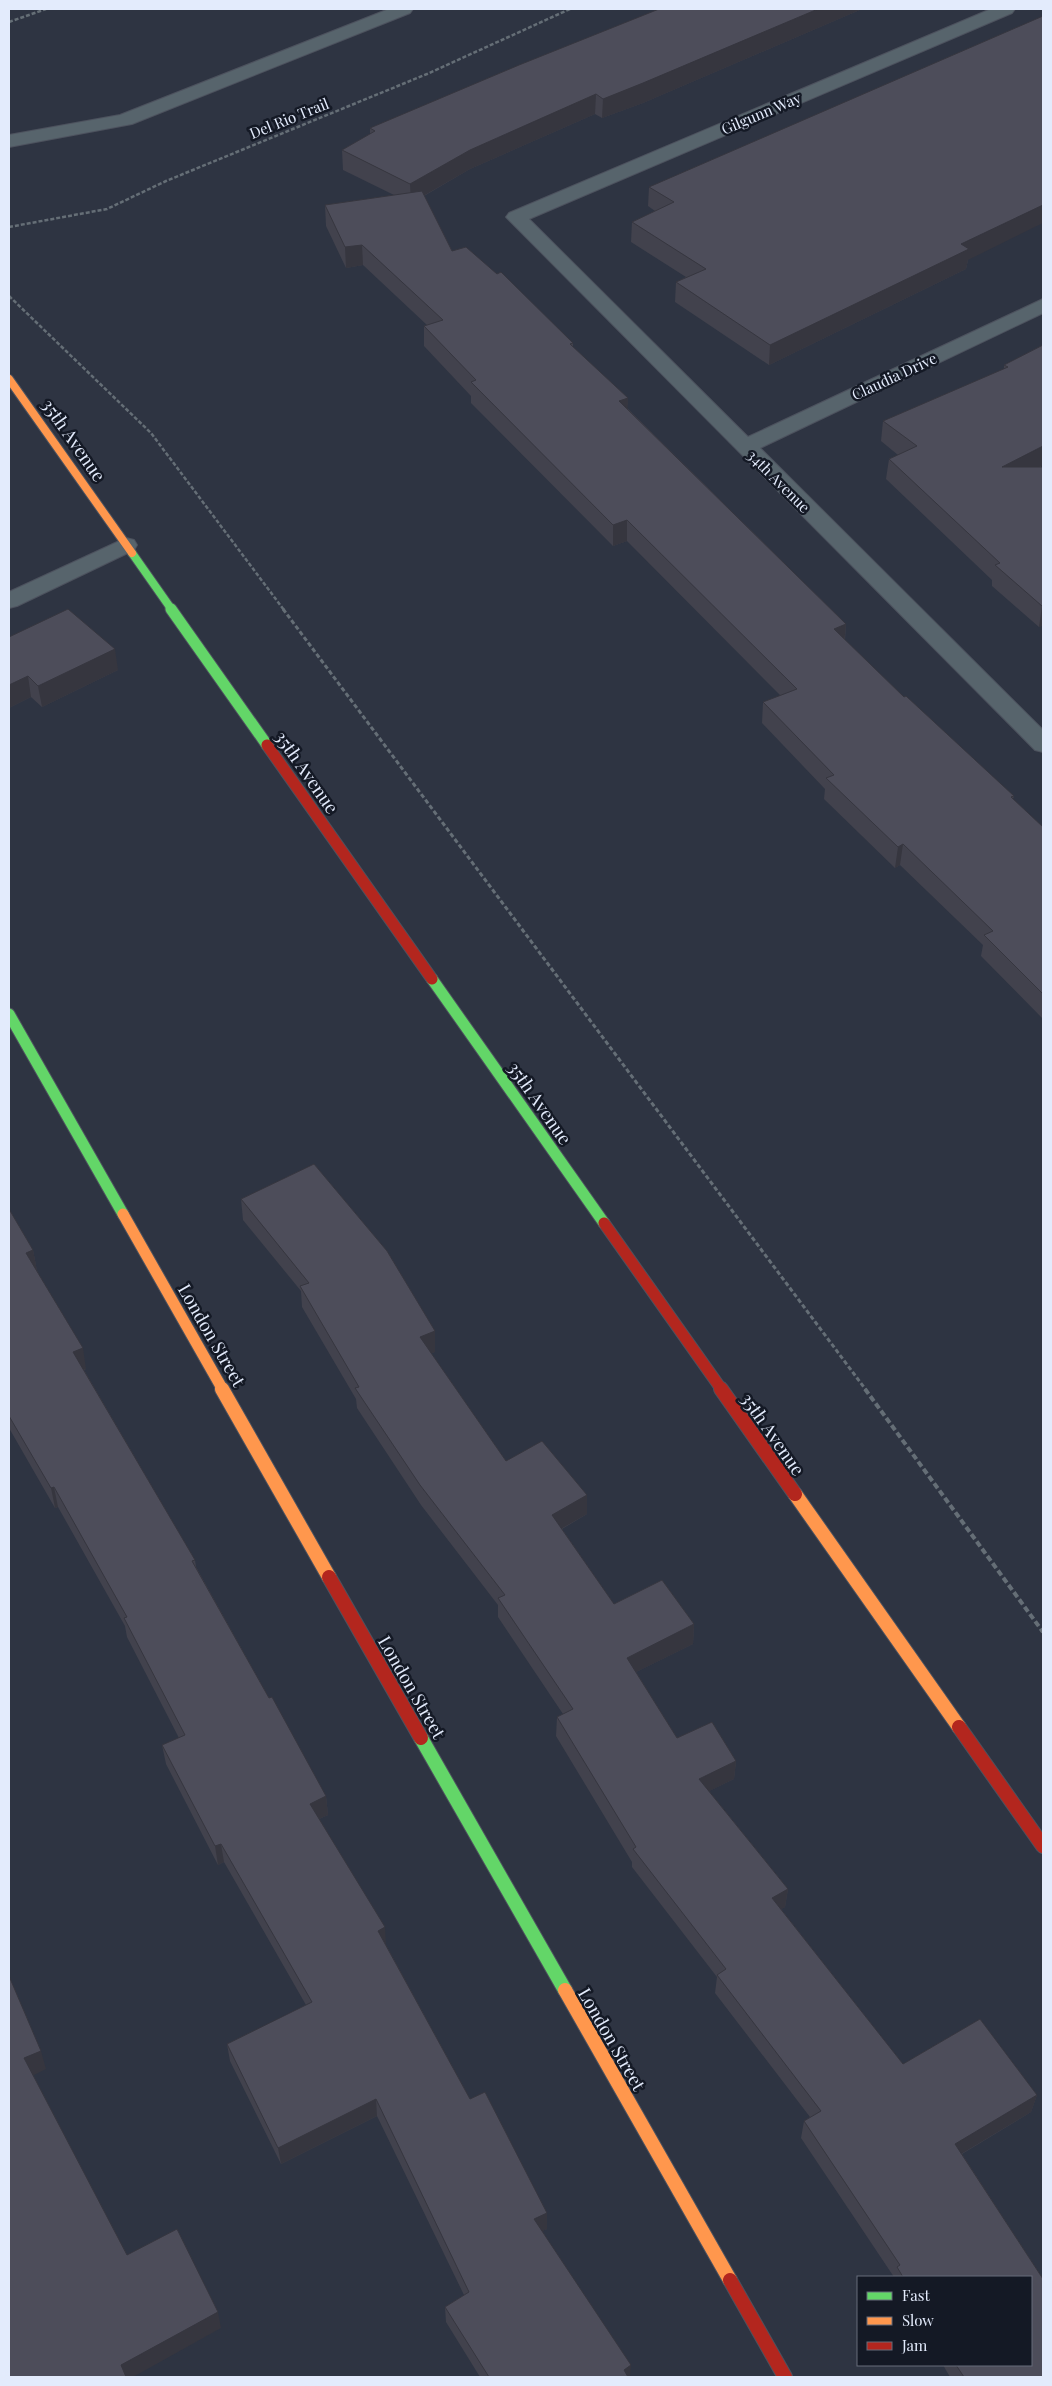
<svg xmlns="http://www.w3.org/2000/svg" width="1052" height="2386" font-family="'Playfair Display',serif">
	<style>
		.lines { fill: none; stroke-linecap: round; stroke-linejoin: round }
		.lane-casing { stroke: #4d525e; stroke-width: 2 }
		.street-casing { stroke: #4d525e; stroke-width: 2 }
		.fast-far2-casing { stroke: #4d525e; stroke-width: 10 }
		.fast-far1-casing { stroke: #4d525e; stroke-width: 13 }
		.fast-casing { stroke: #4d525e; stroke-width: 16 }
		.slow-far2-casing { stroke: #4d525e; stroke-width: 10 }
		.slow-far1-casing { stroke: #4d525e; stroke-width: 13 }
		.slow-casing { stroke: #4d525e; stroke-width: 16 }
		.jam-far1-casing { stroke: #4d525e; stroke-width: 13 }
		.jam-casing { stroke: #4d525e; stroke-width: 16 }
		.path-far2 { stroke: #656e76; stroke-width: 2.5; stroke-dasharray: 4 2; stroke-linecap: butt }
		.path-far1 { stroke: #656e76; stroke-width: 3; stroke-dasharray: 4.5 2.5; stroke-linecap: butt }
		.path { stroke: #656e76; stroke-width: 4; stroke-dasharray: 6 3; stroke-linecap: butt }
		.lane { fill: #57646c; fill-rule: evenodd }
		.street { fill: #57646c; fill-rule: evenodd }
		.fast-far2 { stroke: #63d668; stroke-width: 8 }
		.fast-far1 { stroke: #63d668; stroke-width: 11 }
		.fast { stroke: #63d668; stroke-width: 14 }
		.slow-far2 { stroke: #ff974d; stroke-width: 8 }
		.slow-far1 { stroke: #ff974d; stroke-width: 11 }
		.slow { stroke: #ff974d; stroke-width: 14 }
		.jam-far1 { stroke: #b3261e; stroke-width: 11 }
		.jam { stroke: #b3261e; stroke-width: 14 }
		.wall { fill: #42424d }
		.shaded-wall { fill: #36363f }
		.building { fill: #4d4d5a; stroke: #36363f }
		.labels { text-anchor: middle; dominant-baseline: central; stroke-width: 5; stroke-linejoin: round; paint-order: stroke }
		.far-street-label { font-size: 15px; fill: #e3ebfc; stroke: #141925 }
		.street-label { font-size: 18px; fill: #e3ebfc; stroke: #141925 }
	</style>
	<rect width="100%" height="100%" fill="#2e3442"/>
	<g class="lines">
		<defs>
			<polygon id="lane" points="389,9 413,9 410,13 132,124 9,147 9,135 120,115"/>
			<g id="street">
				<polygon points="991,9 1015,9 1012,13 529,219 748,437 1043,299 1043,313 760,448 1043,730 1043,752 1035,750 506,217 509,213"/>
				<polygon points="126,538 134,540 137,545 134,550 17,606 9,608 9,592"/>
			</g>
			<polyline id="fast-far2" points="132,553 172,610"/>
			<g id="fast-far1">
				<polyline points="171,609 267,745"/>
				<polyline points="432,979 604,1223"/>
				<polyline points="9,1014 123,1214"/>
			</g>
			<polyline id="fast" points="421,1738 565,1990"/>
			<polyline id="slow-far2" points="9,379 132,553"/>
			<polyline id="slow-far1" points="123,1214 223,1390"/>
			<g id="slow">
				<polyline points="222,1389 329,1577"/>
				<polyline points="795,1494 959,1727"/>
				<polyline points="565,1990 730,2280"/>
			</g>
			<g id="jam-far1">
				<polyline points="267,745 432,979"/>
				<polyline points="604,1223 722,1390"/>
			</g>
			<g id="jam">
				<polyline points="721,1389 795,1494"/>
				<polyline points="329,1577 421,1738"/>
				<polyline points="959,1727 1043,1846"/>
				<polyline points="730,2280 785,2377"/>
			</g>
		</defs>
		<use href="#lane" class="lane-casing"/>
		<use href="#street" class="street-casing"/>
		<use href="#fast-far2" class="fast-far2-casing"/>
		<use href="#fast-far1" class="fast-far1-casing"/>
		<use href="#fast" class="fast-casing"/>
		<use href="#slow-far2" class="slow-far2-casing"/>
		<use href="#slow-far1" class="slow-far1-casing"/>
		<use href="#slow" class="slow-casing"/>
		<use href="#jam-far1" class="jam-far1-casing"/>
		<use href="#jam" class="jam-casing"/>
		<g class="path-far2">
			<polyline points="9,22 46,9"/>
			<polyline points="9,227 107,209 166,181 427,74 570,9"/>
			<polyline points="9,296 151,433 284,610"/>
		</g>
		<polyline class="path-far1" points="283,609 866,1390"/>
		<polyline class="path" points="865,1389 1043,1632"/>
		<use href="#lane" class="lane"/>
		<use href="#street" class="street"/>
		<use href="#fast-far2" class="fast-far2"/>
		<use href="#fast-far1" class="fast-far1"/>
		<use href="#fast" class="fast"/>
		<use href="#slow-far2" class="slow-far2"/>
		<use href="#slow-far1" class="slow-far1"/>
		<use href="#slow" class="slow"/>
		<use href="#jam-far1" class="jam-far1"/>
		<use href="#jam" class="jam"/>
	</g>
	<g class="wall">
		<polygon points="659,9 862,9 643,103 602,118 595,114 470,169 424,196 452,251 573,343 573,347 628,398 627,408 846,624 845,640 904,697 1014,796 1013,799 1043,827 1043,1019 981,956 983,945 900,865 895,868 824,799 825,789 762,723 763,702 781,696 627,541 613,546 471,403 471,396 424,346 424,326 427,325 363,265 346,268 326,226 325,205 394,195 343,170 342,150 370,134 370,128"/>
		<polygon points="649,187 968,260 966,269 769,365 675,302 676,282 686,277 631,242 632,222 655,211 648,206"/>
		<polygon points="1043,345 1041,467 1043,625 1039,627 992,586 992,580 886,479 889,459 898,455 881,441 883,421 1004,369 1004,365"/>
		<polygon points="9,637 118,670 42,707 31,697 9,708"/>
		<polygon points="314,1164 387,1251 435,1331 435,1352 431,1353 506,1461 542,1441 587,1495 587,1514 562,1529 614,1604 662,1580 694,1624 693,1644 636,1672 677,1738 712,1722 736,1761 734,1779 709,1791 788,1889 785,1907 781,1909 903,2064 980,2019 1037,2095 1031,2112 962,2154 1043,2279 1043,2377 950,2377 943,2365 1031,2365 1031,2277 894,2277 801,2138 804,2121 810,2117 715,1993 717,1977 632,1867 632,1862 556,1736 557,1717 563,1714 498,1617 498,1605 421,1505 357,1408 356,1399 302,1307 301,1291 243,1220 241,1199"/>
		<polygon points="9,1209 33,1250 37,1271 86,1369 84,1370 195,1560 196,1567 269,1698 326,1796 328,1815 319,1819 386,1945 470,2099 547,2229 542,2231 630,2377 480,2377 446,2322 445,2307 464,2295 377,2116 281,2164 230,2061 227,2044 306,2005 224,1862 218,1865 166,1764 162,1745 179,1738 127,1637 125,1626 58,1507 55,1508 9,1428"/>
	</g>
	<g class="shaded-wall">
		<polygon points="818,9 862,9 643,103 602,118 603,99"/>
		<polygon points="596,94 595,114 470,169 411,203 410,184 470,150"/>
		<polygon points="1043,205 1043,223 968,260 966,269 769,365 770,345 961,244"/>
		<polygon points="362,245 363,265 346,268 345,247"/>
		<polygon points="628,398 627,418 619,401"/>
		<polygon points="1043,446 1043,465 999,488 1002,467"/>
		<polygon points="627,520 627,541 613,546 613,525"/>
		<polygon points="1042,606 1043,606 1043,625 1039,627"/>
		<polygon points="846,624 844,645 834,629"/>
		<polygon points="115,649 118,670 42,707 38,686"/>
		<polygon points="28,676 31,697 9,708 9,685"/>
		<polygon points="903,844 900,865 895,868 898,847"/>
		<polygon points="33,1250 37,1271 31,1274 26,1253"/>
		<polygon points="435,1331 435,1352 420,1357 420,1337"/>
		<polygon points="83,1348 86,1369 77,1372 73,1352"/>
		<polygon points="54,1487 58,1507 55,1508 51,1488"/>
		<polygon points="587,1495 587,1514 552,1534 552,1515"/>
		<polygon points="694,1624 693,1644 626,1677 627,1658"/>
		<polygon points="736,1761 734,1779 697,1797 699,1779"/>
		<polygon points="326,1796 328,1815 312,1822 310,1804"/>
		<polygon points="221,1844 224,1862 218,1865 215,1846"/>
		<polygon points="788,1889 785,1907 770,1916 772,1898"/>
		<polygon points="385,1927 386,1945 378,1931"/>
		<polygon points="41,2051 46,2069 30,2077 24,2058"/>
		<polygon points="1037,2095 1031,2112 951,2160 955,2144"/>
		<polygon points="376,2099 377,2116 281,2164 278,2148"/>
		<polygon points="547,2213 547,2229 534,2235 534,2219"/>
		<polygon points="218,2312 221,2328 133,2377 124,2377 121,2365"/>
		<polygon points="631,2365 630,2377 624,2377 624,2370"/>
	</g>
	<g class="building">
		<polygon points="659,9 818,9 643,83 603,99 596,94 470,150 410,184 342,150 375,131 370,128 519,65"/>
		<polygon points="1043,16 1043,205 961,244 969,249 770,345 676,282 706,269 632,222 674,202 649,187"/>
		<polygon points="422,191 452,251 466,247 497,274 501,272 573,343 570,344 628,398 619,401 846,624 834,629 904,697 906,696 1014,796 1011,797 1043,827 1043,994 984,935 993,931 903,844 898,847 826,778 834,775 763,702 797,689 627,520 613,525 471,382 476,380 424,326 443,320 362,245 345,247 325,205"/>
		<polygon points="1043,345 1043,446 1002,467 1043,467 1043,606 1042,606 995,565 1000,563 889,459 917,446 883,421 1008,367 1004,365"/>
		<polygon points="68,609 115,649 38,686 28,676 9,685 9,637"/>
		<polygon points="314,1164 387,1251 435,1331 420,1337 506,1461 542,1441 587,1495 552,1515 614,1604 662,1580 694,1624 627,1658 677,1738 712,1722 736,1761 699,1779 788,1889 772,1898 903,2064 980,2019 1037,2095 955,2144 1043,2279 1043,2377 964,2377 956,2365 1031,2365 1031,2277 903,2277 897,2267 900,2265 804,2121 821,2111 717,1975 726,1969 633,1849 636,1847 557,1717 573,1709 498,1598 505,1595 420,1485 355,1388 359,1387 300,1286 309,1283 241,1199"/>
		<polygon points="9,1209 33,1250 26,1253 83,1348 73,1352 195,1560 192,1561 269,1698 272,1697 326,1796 310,1804 385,1927 378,1931 470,2099 485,2092 547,2213 534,2219 631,2365 624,2370 628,2377 489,2377 445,2307 469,2292 376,2099 278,2148 227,2044 312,2002 221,1844 215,1846 162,1745 185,1735 124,1618 127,1617 54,1487 51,1488 9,1416"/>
		<polygon points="9,1976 41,2051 24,2058 127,2255 177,2229 218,2312 121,2365 126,2377 9,2377"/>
	</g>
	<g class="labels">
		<g class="far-street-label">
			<text transform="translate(761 113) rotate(-23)">Gilgunn Way</text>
			<text transform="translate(289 118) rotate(-22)">Del Rio Trail</text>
			<text transform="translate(894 376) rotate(-25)">Claudia Drive</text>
			<text transform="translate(779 481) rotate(45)">34th Avenue</text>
		</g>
		<g class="street-label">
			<text transform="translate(74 440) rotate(55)">35th Avenue</text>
			<text transform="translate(307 772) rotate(55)">35th Avenue</text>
			<text transform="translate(540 1103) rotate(55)">35th Avenue</text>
			<text transform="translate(212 1335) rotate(60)">London Street</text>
			<text transform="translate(773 1434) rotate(55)">35th Avenue</text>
			<text transform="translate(412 1687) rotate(60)">London Street</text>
			<text transform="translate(612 2039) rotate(60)">London Street</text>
		</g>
	</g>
	<rect width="1052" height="2386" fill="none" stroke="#e3ebfc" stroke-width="20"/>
	<rect x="857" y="2276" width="175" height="90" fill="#141925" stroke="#676d7b"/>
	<rect x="867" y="2292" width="25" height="8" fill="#63d668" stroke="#676d7b"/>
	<text x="902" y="2301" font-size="15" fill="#e3ebfc">Fast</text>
	<rect x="867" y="2317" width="25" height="8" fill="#ff974d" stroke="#676d7b"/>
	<text x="902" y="2326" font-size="15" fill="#e3ebfc">Slow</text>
	<rect x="867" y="2342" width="25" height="8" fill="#b3261e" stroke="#676d7b"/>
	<text x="902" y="2351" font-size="15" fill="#e3ebfc">Jam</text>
</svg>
